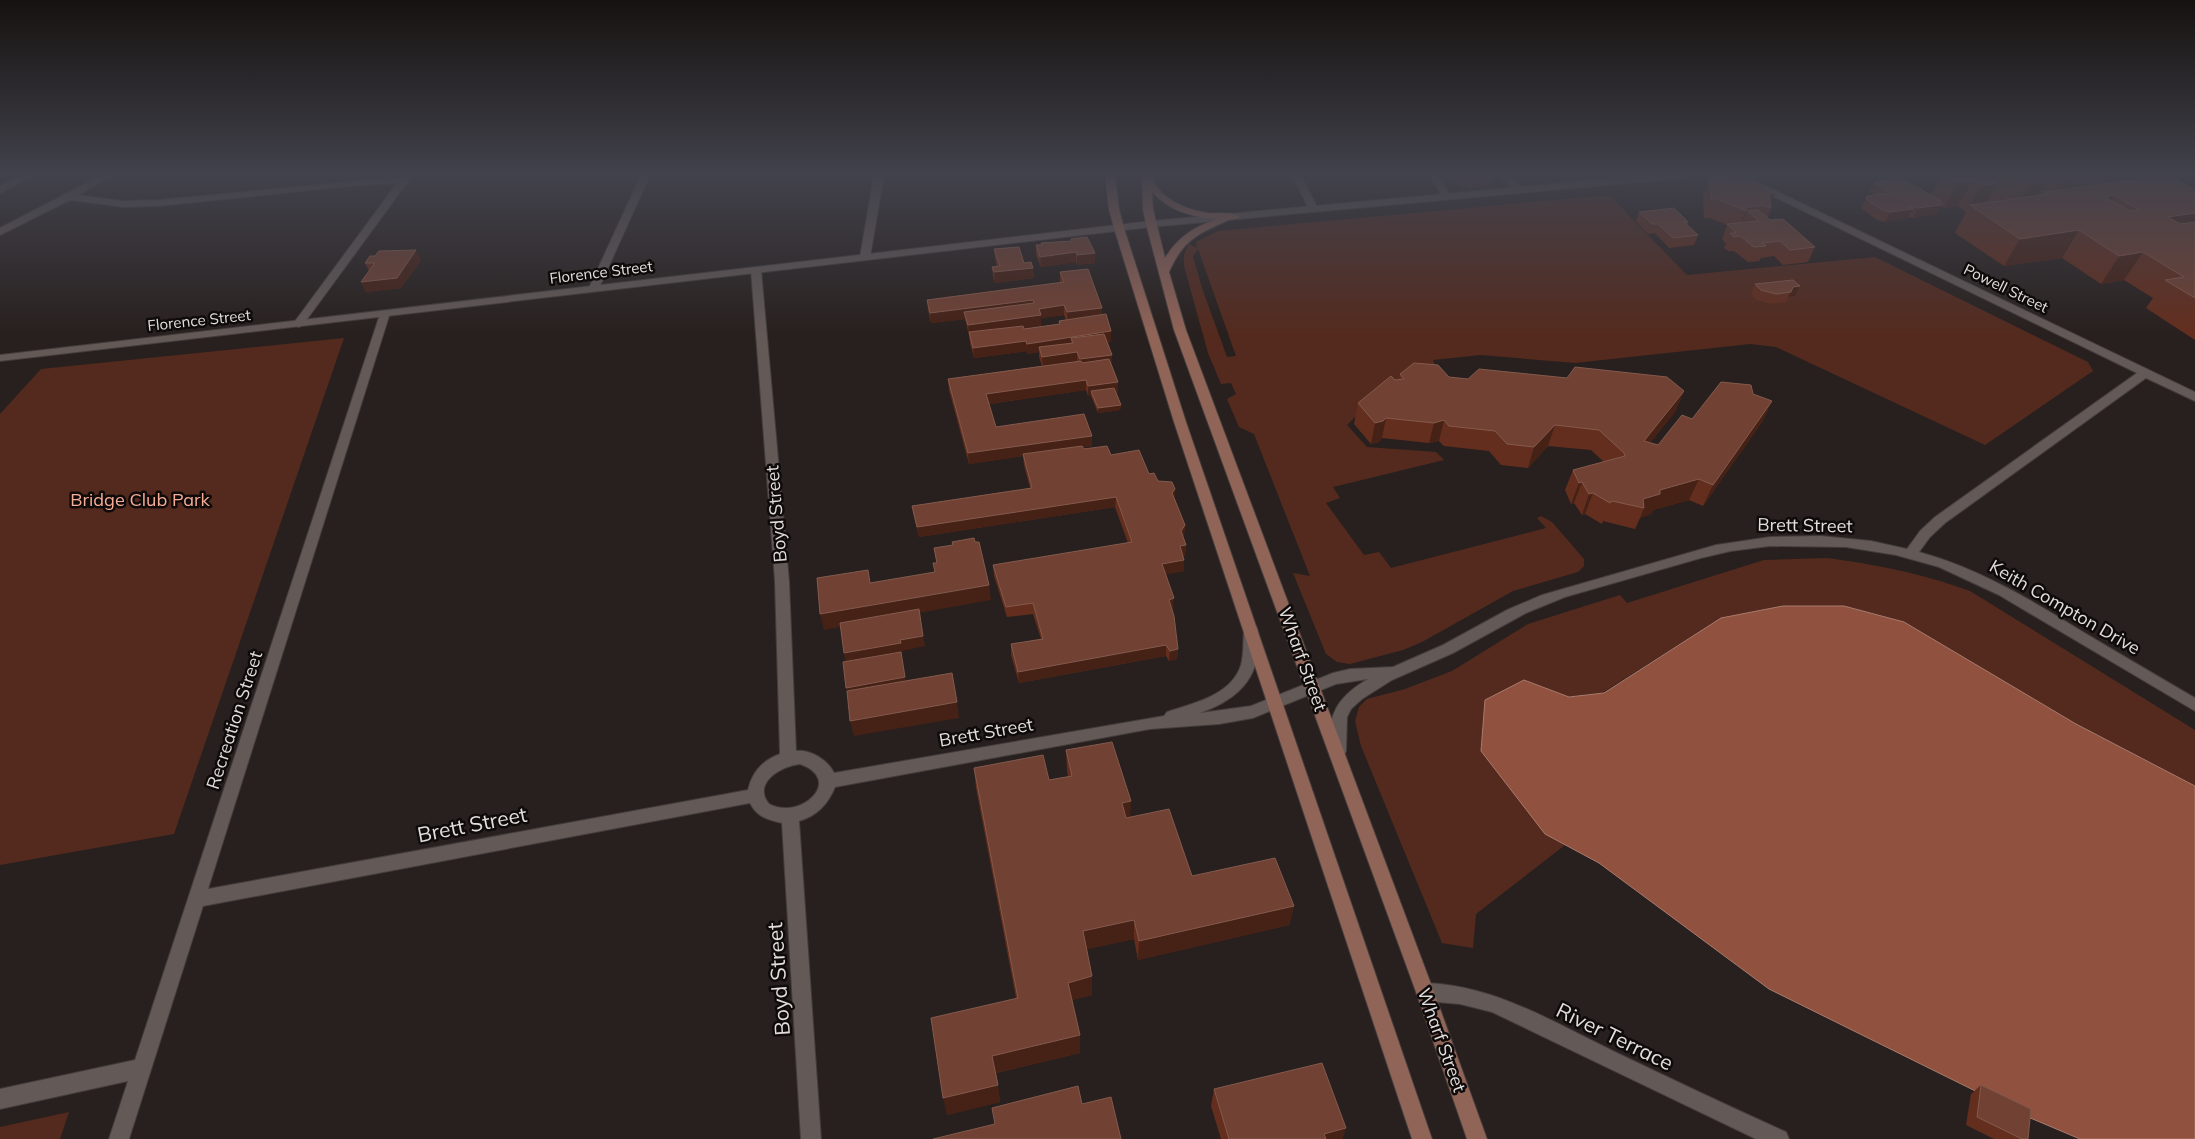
<svg xmlns="http://www.w3.org/2000/svg" width="2195" height="1139" font-family="Mulish,sans-serif">
	<style>
		.green { fill: #542a1e; fill-rule: evenodd }
		.water { fill: #90513f; stroke: #a97b6e }
		.lines { fill: none; stroke-linecap: round; stroke-linejoin: round }
		.minor-casing { stroke: #433d3b; stroke-width: 2 }
		.tertiary-casing { stroke: #433d3b; stroke-width: 2 }
		.secondary-casing { stroke: #433d3b; stroke-width: 2 }
		.minor { fill: #635957; fill-rule: evenodd }
		.tertiary { fill: #635957; fill-rule: evenodd }
		.secondary { fill: #916458; fill-rule: evenodd }
		.wall { fill: #642e1e; fill-rule: evenodd }
		.shaded-wall { fill: #462116 }
		.building { fill: #714133; stroke: #835a4d; fill-rule: evenodd }
		.labels { text-anchor: middle; dominant-baseline: central; stroke-width: 5; stroke-linejoin: round; paint-order: stroke }
		.far-street-label { font-size: 15px; fill: #e3dedc; stroke: #0e0b0a }
		.park-label { font-size: 18px; fill: #f7ac96; stroke: #0e0b0a }
		.street-label { font-size: 18px; fill: #e3dedc; stroke: #0e0b0a }
		.near-street-label { font-size: 21px; fill: #e3dedc; stroke: #0e0b0a }
	</style>
	<rect width="100%" height="100%" fill="#28201e"/>
	<g class="green">
		<path d="M1443,175H1492L1494,180C1484,194 1453,188 1443,175Z"/>
		<path d="M1609,195L1687,275L1875,257L2088,362L2093,371L1985,445L1776,347L1750,344L1575,363L1481,355L1433,360L1438,372L1429,383L1392,380L1347,425L1367,447L1436,452L1444,460L1333,487L1340,498L1326,503L1364,555L1379,552L1391,568L1546,528L1537,518L1541,516L1552,522L1584,559V566L1578,572L1513,591L1422,642L1403,650L1350,664L1337,662L1326,654L1293,573L1310,576L1254,434L1239,427L1227,399L1236,394L1231,383L1221,384L1208,353L1184,266V254L1189,244L1197,248L1196,242L1218,231ZM1198,249L1236,356L1227,357L1202,288L1193,256Z"/>
		<polygon points="344,338 174,834 0,865 0,414 41,369"/>
		<path d="M1827,558C1878,565 1920,573 1970,591L2195,730V786L2076,724L1904,622L1844,606H1783L1721,618L1602,693L1569,697L1524,680L1545,834L1565,845L1476,914L1473,948L1442,943L1361,746L1355,721L1359,707L1367,699L1405,689L1452,671L1528,624L1620,595L1627,603L1764,560Z"/>
		<polygon points="69,1112 60,1139 0,1139 0,1127"/>
	</g>
	<polygon class="water" points="1783,606 1844,606 1904,622 2076,724 2195,786 2195,1139 2080,1139 2028,1117 1769,989 1599,863 1545,834 1481,751 1485,700 1524,680 1569,697 1604,693 1721,618"/>
	<g class="lines">
		<defs>
			<g id="minor">
				<polygon points="22,175 34,175 0,193 0,186"/>
				<polygon points="102,175 114,175 78,195 123,201 158,200 412,176 302,326 298,327 293,324 397,183 362,185 158,206 123,207 70,200 0,235 0,228"/>
				<polygon points="641,175 650,175 599,288 594,291 590,290 589,288"/>
				<polygon points="874,175 884,175 870,257 865,260 860,257"/>
				<polygon points="1292,175 1301,175 1318,209 1316,211 1310,211"/>
				<polygon points="1429,175 1438,175 1452,197 1450,199 1444,199"/>
				<polygon points="1499,175 1509,175 1525,191 1523,193 1517,193"/>
				<path d="M1710,175H1723L1745,182C1736,189 1718,182 1710,175Z"/>
				<path d="M1749,178L2195,392V401L2146,378L1945,523L1930,537L1919,552C1978,568 2031,600 2083,632C2120,654 2157,676 2195,698V711L1999,595L1939,567L1896,555L1846,547L1770,546L1731,551L1701,558L1565,597L1526,613L1453,653L1392,680L1362,699L1351,709L1347,717L1346,751L1344,756L1338,757L1332,756L1330,751C1327,715 1337,697 1368,679L1336,684L1253,718L1219,724L1150,729L835,787C828,804 817,816 799,821L821,1139H801L782,823C768,820 757,817 750,803L203,906L129,1139H109L128,1081L0,1109V1089L135,1060L381,311H389L390,313L208,889L748,790C752,772 763,760 780,754L775,581L751,270L752,268H760L761,270L789,581L796,751C810,749 828,760 834,773L1164,716L1167,712C1193,703 1231,696 1241,665C1244,654 1243,641 1244,630L1246,626L1251,625L1256,626C1260,633 1258,642 1258,649C1256,684 1231,702 1200,713L1251,706L1333,673L1350,669L1393,667L1443,645L1507,610L1542,595L1716,545L1770,537L1821,536L1871,541L1907,549L1920,531L1935,517L2137,373L1746,183V179ZM800,764C845,780 800,821 769,804C752,783 781,766 800,764Z"/>
				<path d="M1425,983C1494,985 1553,1022 1613,1051C1671,1079 1728,1106 1786,1132L1789,1139H1756L1492,1012L1460,1004L1425,1001L1418,998L1416,992L1418,986Z"/>
			</g>
			<polygon id="tertiary" points="1649,175 1688,175 1684,178 1151,227 0,361 0,355 1151,221"/>
			<g id="secondary">
				<polygon points="1105,175 1115,175 1119,209 1124,228 1186,422 1432,1139 1412,1139 1174,422 1114,228 1109,209"/>
				<path d="M1142,175H1152C1157,199 1188,210 1208,213C1217,214 1232,211 1239,217C1235,220 1232,219 1229,220C1199,233 1183,240 1169,272L1186,330L1434,992L1487,1139H1467L1416,992L1174,330L1146,224L1143,209ZM1152,192C1170,211 1191,217 1217,219C1194,227 1178,237 1165,258L1153,209Z"/>
			</g>
		</defs>
		<use href="#minor" class="minor-casing"/>
		<use href="#tertiary" class="tertiary-casing"/>
		<use href="#secondary" class="secondary-casing"/>
		<use href="#minor" class="minor"/>
		<use href="#tertiary" class="tertiary"/>
		<use href="#secondary" class="secondary"/>
	</g>
	<g class="wall">
		<polygon points="1730,175 1734,175 1771,203 1771,208 1767,218 1770,220 1815,247 1808,262 1783,265 1774,256 1761,258 1759,261 1748,262 1734,251 1728,251 1724,248 1726,244 1722,239 1727,225 1710,218 1704,218 1703,196 1710,177 1718,180 1729,178"/>
		<polygon points="1942,175 2117,175 2112,183 2195,190 2195,340 2146,308 2153,298 2124,280 2101,284 2062,258 2004,266 1955,233 1966,212 1958,206 1944,208 1941,206 1936,214 1913,218 1909,217 1908,218 1885,222 1877,220 1861,208 1867,196 1875,195 1869,192 1874,182 1931,195"/>
		<polygon points="1639,212 1688,222 1687,225 1698,235 1694,245 1669,248 1655,233 1648,234 1636,221"/>
		<polygon points="1071,239 1095,263 1077,265 1076,262 1041,267 1036,255 1036,245 1041,245 1041,243 1071,241"/>
		<polygon points="994,249 1033,268 1034,278 995,283 993,277 992,267 997,266 995,259"/>
		<polygon points="421,260 401,288 366,292 361,282 369,271 365,263"/>
		<path d="M1060,272L1102,315L1111,331V342H1107L1112,365L1118,382V392L1116,393L1121,405L1120,410L1098,413L1091,396H1088L1086,390L989,404L996,427L1092,446L1083,447L1084,449L1111,455L1149,474L1158,481L1175,489V499L1185,525L1184,535L1183,537L1186,545L1185,556H1183L1184,571L1166,574L1173,609L1172,610L1178,649L1177,659L1169,661L1166,656L1019,683L1011,655V644L1041,639L1033,614L1007,617L994,576L993,565L1128,543L1115,507L919,537L914,516L912,506L1030,488L1024,465L1023,456L969,464L949,390L948,379L1042,366L1039,357V352L1027,354V351L974,358L970,343L969,335L965,319L931,323L928,310L927,300L1060,283ZM1064,315L1066,320L1059,321V324L1024,329L1023,328L1041,326V318Z"/>
		<polygon points="1755,284 1800,286 1795,296 1788,297 1786,302 1771,304 1757,300 1751,294"/>
		<polygon points="1400,374 1468,379 1684,391 1675,412 1650,443 1658,445 1692,419 1753,394 1772,401 1762,422 1703,506 1689,500 1653,510 1651,514 1640,518 1635,529 1603,521 1602,524 1585,514 1582,515 1574,503 1571,504 1565,490 1573,470 1604,462 1591,450 1548,446 1528,468 1501,465 1489,451 1444,446 1439,441 1429,443 1382,438 1379,442 1371,444 1354,424 1358,403 1395,380 1399,380"/>
		<polygon points="1066,750 1130,817 1192,876 1294,906 1289,925 1138,960 1134,939 1087,949 1092,995 1072,1000 1080,1053 996,1073 1000,1102 947,1115 1016,998 976,788 974,768 1049,780 1068,777 1067,770"/>
		<polygon points="1981,1085 2028,1139 1994,1139 1966,1125 1971,1094"/>
		<polygon points="1214,1089 1346,1128 1342,1139 1221,1139 1211,1106"/>
	</g>
	<g class="shaded-wall">
		<polygon points="2030,175 2051,175 2037,198 2021,201 2035,177"/>
		<polygon points="2082,175 2117,175 2104,197 2047,205 2063,178"/>
		<polygon points="1973,180 1958,206 1944,208 1958,182"/>
		<polygon points="1997,183 1982,209 1970,206 1981,185"/>
		<polygon points="1775,193 1769,207 1769,194"/>
		<polygon points="2114,195 2096,222 2105,197"/>
		<polygon points="1941,205 1936,214 1913,218 1918,208"/>
		<polygon points="1747,207 1749,207 1741,226 1740,226 1746,211"/>
		<polygon points="1913,209 1908,218 1885,222 1890,212"/>
		<polygon points="2195,213 2195,238 2168,217"/>
		<polygon points="2079,230 2062,258 2004,266 2020,239"/>
		<polygon points="416,250 421,260 401,288 366,292 361,282"/>
		<polygon points="1076,252 1076,262 1041,267 1040,257"/>
		<polygon points="2143,252 2124,280 2101,284 2119,256"/>
		<polygon points="1095,253 1095,263 1077,265 1077,255"/>
		<polygon points="1033,268 1034,278 995,283 994,272"/>
		<polygon points="1800,286 1795,296 1788,297 1793,287"/>
		<polygon points="1033,300 1033,310 964,312 965,319 931,323 930,313"/>
		<polygon points="1064,305 1064,315 1041,318 1041,326 970,335 969,332 969,335 968,325 1039,309"/>
		<polygon points="1102,308 1102,318 1068,323 1067,312"/>
		<polygon points="1111,331 1111,342 1073,347 1073,343 1071,338 1071,348 1039,347 1039,352 1027,354 1027,344"/>
		<polygon points="1026,341 1027,351 974,358 973,348"/>
		<polygon points="1077,352 1077,362 1043,367 1042,357"/>
		<polygon points="1112,355 1112,365 1080,370 1080,359"/>
		<polygon points="1086,380 1086,390 987,404 986,394"/>
		<polygon points="1118,382 1118,392 1093,396 1091,391 1091,396 1088,396 1088,386"/>
		<polygon points="1684,391 1675,412 1635,462 1644,441"/>
		<polygon points="1772,401 1762,422 1703,506 1713,485"/>
		<polygon points="1121,405 1120,410 1098,413 1098,408"/>
		<polygon points="1386,418 1382,438 1379,442 1371,444 1375,423"/>
		<polygon points="1444,420 1439,441 1429,443 1434,423"/>
		<polygon points="1555,425 1548,446 1528,468 1534,447"/>
		<polygon points="1092,436 1092,446 969,464 968,453"/>
		<polygon points="1699,479 1689,500 1653,510 1651,514 1640,518 1644,508 1643,499 1660,490"/>
		<polygon points="1582,482 1574,503 1571,504 1579,483"/>
		<polygon points="1175,489 1175,500 1172,493"/>
		<polygon points="1593,493 1585,514 1582,515 1589,494"/>
		<polygon points="1116,497 1115,507 919,537 917,527"/>
		<polygon points="1185,525 1184,535 1180,541 1181,531"/>
		<polygon points="1186,545 1185,556 1179,557 1180,546"/>
		<polygon points="1184,560 1184,571 1161,575 1162,564"/>
		<polygon points="989,585 991,600 824,630 820,614"/>
		<polygon points="1174,598 1173,609 1168,611 1169,600"/>
		<polygon points="923,636 925,646 902,651 903,653 846,664 844,653 900,640"/>
		<polygon points="1166,645 1166,656 1019,683 1018,672"/>
		<polygon points="1178,649 1177,659 1169,661 1170,651"/>
		<polygon points="905,677 907,688 849,699 846,688"/>
		<polygon points="957,702 959,718 854,736 850,721"/>
		<polygon points="1131,801 1130,821 1122,823 1122,803"/>
		<polygon points="1294,906 1289,925 1138,960 1139,941"/>
		<polygon points="1134,920 1134,939 1083,950 1083,931"/>
		<polygon points="1092,976 1092,995 1069,1001 1068,983"/>
		<polygon points="1080,1035 1080,1053 995,1073 992,1056"/>
		<polygon points="998,1085 1000,1102 947,1115 943,1098"/>
		<polygon points="1346,1128 1342,1139 1322,1139 1324,1134"/>
	</g>
	<g class="building">
		<polygon points="1730,175 1734,175 1775,193 1769,194 1771,208 1763,205 1749,207 1747,207 1746,211 1717,199 1711,199 1710,177 1718,180 1730,178"/>
		<polygon points="1949,175 2032,175 2035,177 1994,180 1997,183 1981,185 1973,180 1958,182"/>
		<polygon points="2059,175 2082,175 2063,178"/>
		<path d="M2169,175L2195,190V213L2168,217L2180,224L2195,222V298L2165,280L2184,277L2143,252L2119,256L2079,230L2020,239L1970,205L2048,194L2044,192ZM2114,195L2139,210L2130,211L2105,197Z"/>
		<polygon points="1901,178 1941,201 1941,205 1918,208 1910,206 1913,209 1890,212 1882,210 1866,199 1867,196 1891,193 1893,195 1895,192 1890,193 1874,182"/>
		<polygon points="1674,208 1688,222 1684,222 1698,235 1673,238 1658,224 1652,224 1639,212"/>
		<polygon points="1758,210 1770,220 1783,219 1815,247 1790,250 1780,241 1762,243 1766,246 1754,247 1740,236 1734,237 1730,233 1736,233 1727,224 1759,221 1747,211"/>
		<polygon points="1087,237 1095,253 1077,255 1076,252 1040,257 1036,245 1042,245 1041,243 1072,241 1071,239"/>
		<polygon points="1019,247 1024,263 1031,262 1033,268 994,272 992,267 1000,266 994,249"/>
		<polygon points="416,250 397,278 361,282 375,263 365,263 370,256 375,256 379,251"/>
		<polygon points="1088,269 1102,308 1067,312 1064,305 1039,309 1041,315 968,325 964,312 1034,303 1033,300 930,313 927,300 1064,282 1060,272"/>
		<polygon points="1793,280 1800,286 1793,287 1791,292 1776,294 1761,290 1755,284"/>
		<polygon points="1106,314 1111,331 1027,344 1026,341 973,348 969,332 1023,326 1024,329 1060,324 1059,321"/>
		<polygon points="1104,334 1112,355 1080,359 1077,352 1042,357 1039,347 1073,343 1071,338"/>
		<polygon points="1109,359 1118,382 1088,386 1086,380 986,394 996,427 1084,414 1092,436 968,453 948,379 1081,361 1082,363"/>
		<polygon points="1414,363 1438,365 1449,377 1468,379 1479,369 1567,378 1575,367 1667,377 1684,391 1644,441 1658,445 1682,415 1692,419 1721,382 1751,385 1753,394 1772,401 1713,485 1699,479 1660,490 1660,494 1643,499 1644,508 1612,501 1610,503 1593,493 1589,494 1582,482 1579,483 1573,470 1625,456 1624,453 1599,430 1555,425 1534,447 1507,444 1495,431 1449,426 1444,420 1434,423 1386,418 1383,421 1375,423 1358,403 1391,376 1395,380 1404,379 1400,374"/>
		<polygon points="1114,388 1121,405 1098,408 1091,391"/>
		<polygon points="1082,446 1084,449 1107,446 1111,455 1139,450 1149,474 1154,473 1158,481 1172,482 1175,489 1172,493 1185,525 1181,531 1186,545 1180,546 1184,560 1162,564 1174,598 1169,600 1174,616 1178,649 1170,651 1166,645 1018,672 1011,644 1043,639 1033,603 1006,607 993,565 1132,542 1116,497 917,527 912,506 1032,488 1023,454"/>
		<polygon points="974,538 975,542 979,542 989,585 820,614 817,578 868,570 870,583 935,572 933,563 937,563 934,548 953,545 952,542"/>
		<polygon points="919,609 923,636 900,640 901,643 844,653 840,623"/>
		<polygon points="901,652 905,677 846,688 843,662"/>
		<polygon points="952,673 957,702 850,721 847,691"/>
		<polygon points="1112,742 1131,801 1122,803 1126,818 1169,809 1192,876 1275,858 1294,906 1139,941 1134,920 1083,931 1092,976 1068,983 1080,1035 992,1056 998,1085 943,1098 931,1018 1018,998 974,768 1043,755 1049,780 1072,776 1066,750"/>
		<polygon points="1322,1063 1346,1128 1324,1134 1326,1139 1229,1139 1214,1089"/>
		<polygon points="1981,1085 2031,1109 2028,1139 2022,1139 1977,1117"/>
		<polygon points="1078,1086 1082,1104 1111,1097 1121,1139 933,1139 995,1124 992,1108"/>
	</g>
	<linearGradient id="sky" x2="0" y2="1"><stop stop-color="#161210"/><stop offset="0.52" stop-color="#42424c"/><stop offset="1" stop-color="#42424c" stop-opacity="0"/></linearGradient>
	<rect width="2195" height="335" fill="url(#sky)"/>
	<g class="labels">
		<g class="far-street-label">
			<text transform="translate(601 272) rotate(-7)">Florence Street</text>
			<text transform="translate(2006 288) rotate(26)">Powell Street</text>
			<text transform="translate(199 320) rotate(-6)">Florence Street</text>
		</g>
		<g class="park-label">
			<text x="140" y="499">Bridge Club Park</text>
		</g>
		<g class="street-label">
			<text transform="translate(776 514) rotate(-95)">Boyd Street</text>
			<text transform="translate(1805 525) rotate(1)">Brett Street</text>
			<text transform="translate(2065 607) rotate(30)">Keith Compton Drive</text>
			<text transform="translate(1303 659) rotate(70)">Wharf Street</text>
			<text transform="translate(234 720) rotate(-72)">Recreation Street</text>
			<text transform="translate(986 732) rotate(-10)">Brett Street</text>
			<text transform="translate(1442 1040) rotate(70)">Wharf Street</text>
		</g>
		<g class="near-street-label">
			<text transform="translate(472 824) rotate(-11)">Brett Street</text>
			<text transform="translate(778 979) rotate(-94)">Boyd Street</text>
			<text transform="translate(1615 1036) rotate(26)">River Terrace</text>
		</g>
	</g>
</svg>
